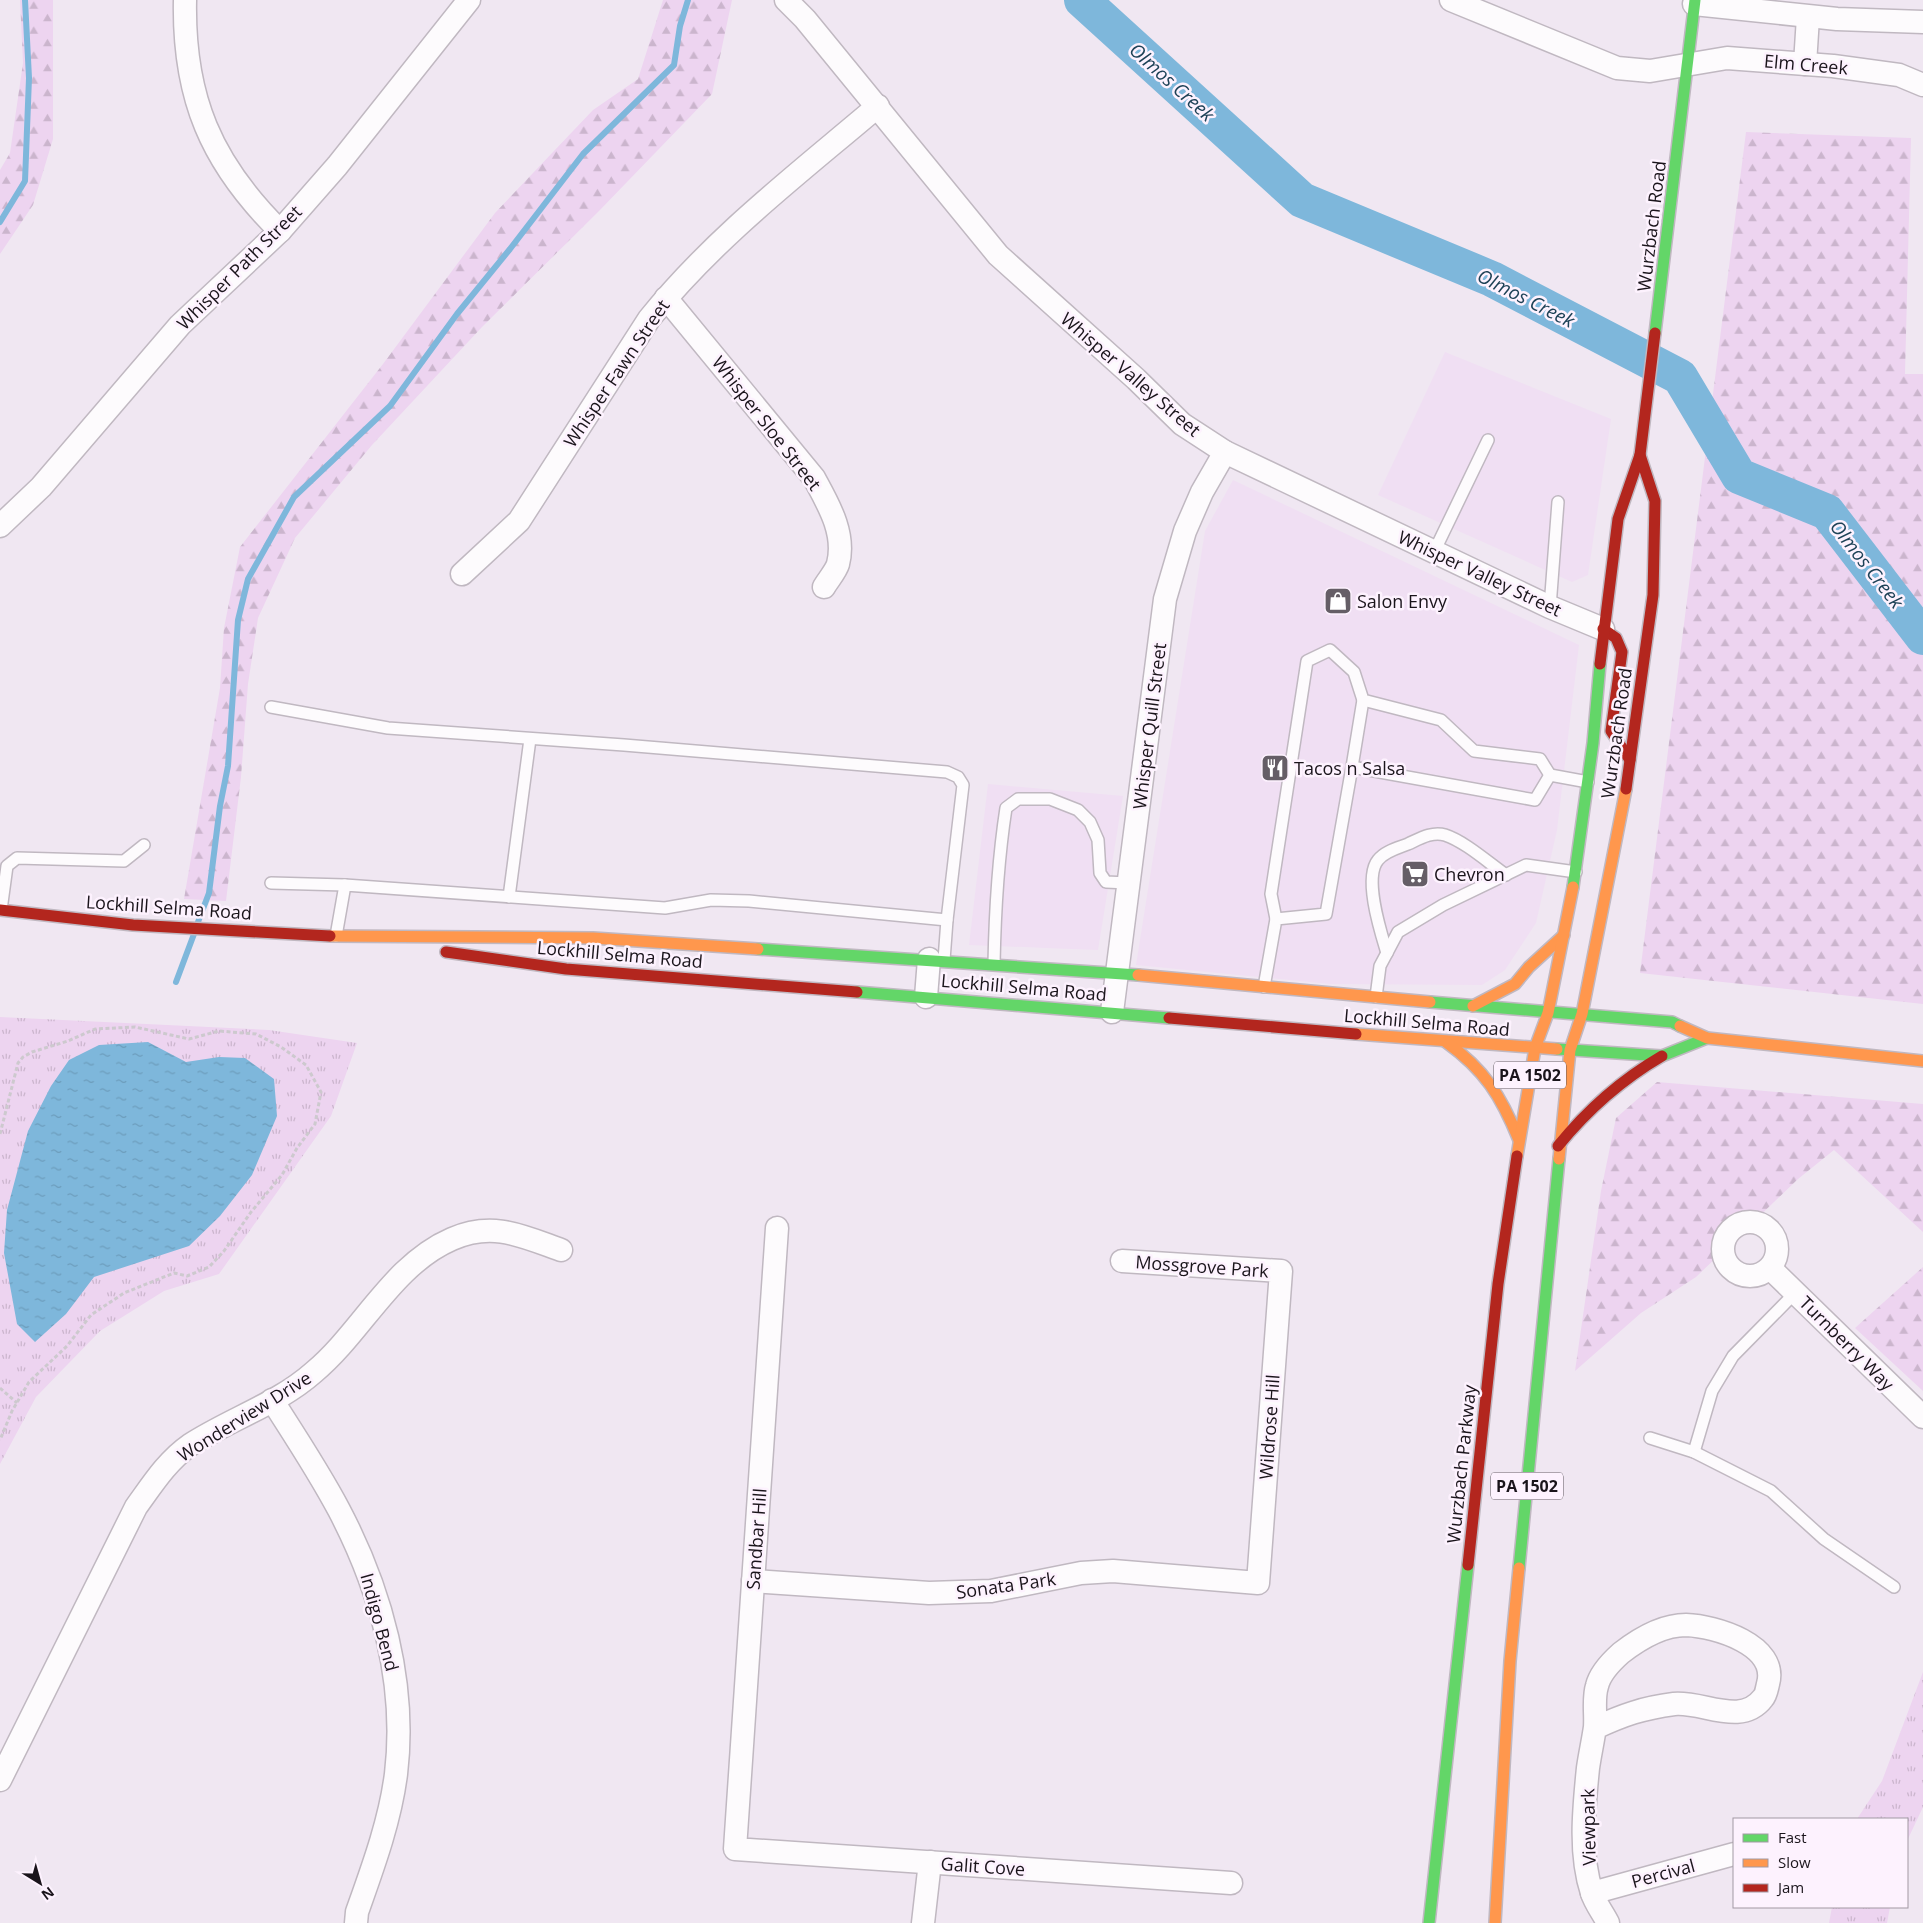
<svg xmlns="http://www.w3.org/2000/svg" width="1923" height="1923" font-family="'Open Sans',sans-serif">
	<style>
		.built { fill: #f0dff3 }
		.grass { fill: url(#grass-tufts) }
		.forest { fill: url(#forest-firs) }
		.water { fill: url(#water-ripples) }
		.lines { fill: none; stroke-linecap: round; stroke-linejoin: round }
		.stream { stroke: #7eb7db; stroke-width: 6 }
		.river { stroke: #7eb7db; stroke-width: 36 }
		.lane-casing { stroke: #c0b8c1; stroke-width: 14 }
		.street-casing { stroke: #c0b8c1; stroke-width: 25 }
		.fast-casing { stroke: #c0b8c1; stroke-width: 14 }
		.slow-casing { stroke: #c0b8c1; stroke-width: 14 }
		.jam-casing { stroke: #c0b8c1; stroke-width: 14 }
		.path { stroke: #cdc9ce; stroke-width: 3; stroke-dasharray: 4 2.5; stroke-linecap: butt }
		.lane { stroke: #fdfbfd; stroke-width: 11 }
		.street { stroke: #fdfbfd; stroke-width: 22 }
		.fast { stroke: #63d668; stroke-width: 11 }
		.slow { stroke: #ff974d; stroke-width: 11 }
		.jam { stroke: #b3261e; stroke-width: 11 }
		.labels { text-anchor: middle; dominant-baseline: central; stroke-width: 5; stroke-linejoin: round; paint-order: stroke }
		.shield { fill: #fdf2fe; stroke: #5e575f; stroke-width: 1 }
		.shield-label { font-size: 16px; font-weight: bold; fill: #1a141b }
		.street-label { font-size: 18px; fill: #1a141b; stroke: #fdf2fe }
		.poi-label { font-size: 18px; fill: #1a141b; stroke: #fdf2fe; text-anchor: start }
		.water-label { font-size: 19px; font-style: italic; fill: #1e4257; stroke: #fdf2fe }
	</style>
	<defs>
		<pattern id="grass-tufts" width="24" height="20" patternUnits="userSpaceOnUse" patternTransform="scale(1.25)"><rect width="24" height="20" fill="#edd4f0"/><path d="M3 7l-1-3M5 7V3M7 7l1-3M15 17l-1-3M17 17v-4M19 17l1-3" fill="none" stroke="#cbb5cd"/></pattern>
		<pattern id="forest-firs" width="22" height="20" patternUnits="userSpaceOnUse" patternTransform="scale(1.25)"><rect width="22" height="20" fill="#edd4f0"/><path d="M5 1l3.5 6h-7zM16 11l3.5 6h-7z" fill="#cbb5cd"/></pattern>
		<pattern id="water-ripples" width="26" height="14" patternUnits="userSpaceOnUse" patternTransform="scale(1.25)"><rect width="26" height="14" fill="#7eb7db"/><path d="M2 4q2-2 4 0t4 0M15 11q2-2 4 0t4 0" fill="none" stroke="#6c9cbb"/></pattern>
	</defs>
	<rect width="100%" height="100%" fill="#f0e7f2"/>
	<g class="built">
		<polygon points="1445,352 1611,419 1588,575 1572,582 1378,495"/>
		<polygon points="1233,480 1579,645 1557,830 1536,923 1505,970 1482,985 1330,984 1136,965 1205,531"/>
		<polygon points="988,784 1123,796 1098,950 969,945"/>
	</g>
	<g class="grass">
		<polygon points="0,1017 269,1030 357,1043 331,1116 219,1274 164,1291 100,1331 36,1397 0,1464"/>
		<polygon points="1923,1672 1923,1807 1907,1841 1907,1819 1857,1819 1882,1781"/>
		<polygon points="1832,1907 1890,1907 1887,1923 1829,1923"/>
	</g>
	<g class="forest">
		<polygon points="20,0 53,0 53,139 33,205 0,254 0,170 10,153 23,63"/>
		<polygon points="663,0 732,0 712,94 599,211 482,327 372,445 295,538 258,618 248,684 241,777 226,901 184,899 220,688 224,628 240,547 383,364 495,213 593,110 638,79"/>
		<polygon points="1746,132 1911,138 1905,374 1923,374 1923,1004 1640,973"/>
		<polygon points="1657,1082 1923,1104 1923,1232 1834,1150 1798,1179 1696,1277 1641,1313 1575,1371 1601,1191 1616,1118"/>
		<polygon points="1923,1267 1923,1391 1855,1328"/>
	</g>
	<polygon class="water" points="148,1042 186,1062 219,1057 245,1058 274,1079 277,1116 252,1175 220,1216 189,1246 94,1277 66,1314 35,1342 17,1324 4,1253 7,1210 28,1131 51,1086 69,1060 99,1045"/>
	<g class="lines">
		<g class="stream">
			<polyline points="0,222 25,181 29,78 25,0"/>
			<polyline points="198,922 209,893 220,806 228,766 238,620 248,579 294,497 390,406 457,314 510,249 583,154 674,65 680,26 688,0"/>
			<polyline points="176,982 194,934"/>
		</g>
		<polyline class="river" points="1082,0 1302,200 1492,279 1680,377 1739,476 1827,512 1923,637"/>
		<defs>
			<g id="lane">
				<polyline points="1434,552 1488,440"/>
				<polyline points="1550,607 1558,502"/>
				<polyline points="271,707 388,728 624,745 947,772 958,777 963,785 947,920 944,960"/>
				<polyline points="1352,767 1363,700"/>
				<polyline points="271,883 345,885"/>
				<polyline points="509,897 530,739"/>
				<polyline points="1,910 7,866 17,858 124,861 144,845"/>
				<polyline points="1276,919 1271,894 1307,661 1330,650 1354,672 1363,700 1441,720 1474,751 1540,759 1550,775"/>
				<polyline points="336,936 345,885 665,908 711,900 749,901 947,920"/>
				<path d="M1387,953C1381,933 1363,878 1378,860C1385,851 1398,848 1408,844C1419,839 1432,831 1445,835C1464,841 1489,863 1506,875"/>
				<path d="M994,964C995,911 998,860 1006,808L1018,799H1050L1078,810L1090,822L1098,840L1100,873L1106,882L1128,883"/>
				<polyline points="1264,987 1276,919 1326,914 1352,767 1535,800 1550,775 1588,782"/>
				<polyline points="1376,997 1380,966 1398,932 1443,905 1526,865 1576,872"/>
				<polyline points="1650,1438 1694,1452 1771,1491 1824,1539 1894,1587"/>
				<polyline points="1694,1452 1712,1391 1733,1356 1796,1292"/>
			</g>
			<g id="street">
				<path d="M185,0C183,97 211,163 280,231"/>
				<polyline points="786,0 805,19 998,255 1136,379 1182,424 1225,452 1550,607 1603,629"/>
				<polyline points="1451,0 1617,68 1650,71 1727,58 1833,66 1899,75 1923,85"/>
				<polyline points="1694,4 1837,19 1923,22"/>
				<polyline points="1805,64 1808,17"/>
				<path d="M666,298L814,478C828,504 846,533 838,564C836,571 828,580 824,587"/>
				<polyline points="0,526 41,487 180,325 280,231 337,166 469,0"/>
				<path d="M462,574L519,521L649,319C715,237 798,174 878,106"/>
				<polyline points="926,997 929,959"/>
				<polyline points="1112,1012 1165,599 1185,531 1202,492 1225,452"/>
				<circle cx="1750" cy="1249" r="27"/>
				<polyline points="777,1228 735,1849 1231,1883"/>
				<polyline points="1771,1269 1923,1417"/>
				<path d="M272,1400C295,1436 319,1472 339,1510C381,1590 407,1683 396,1774C390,1821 373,1867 357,1912L356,1923"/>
				<polyline points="753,1581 929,1593 991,1591 1081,1573 1113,1571 1258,1583 1281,1271 1122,1261"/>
				<path d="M1595,1728C1623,1715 1643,1708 1674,1704C1703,1701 1741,1727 1763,1698C1766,1695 1767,1688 1768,1684C1779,1645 1715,1626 1686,1625C1663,1625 1639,1639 1621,1653C1612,1661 1600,1673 1597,1686C1593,1698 1596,1714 1595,1727C1593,1741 1590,1754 1588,1768C1584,1808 1579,1854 1592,1893C1595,1903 1603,1913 1608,1923"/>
				<path d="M0,1780L136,1507C152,1485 167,1461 190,1445C230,1419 278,1404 314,1372C362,1332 392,1265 452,1239C493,1221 522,1236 561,1250"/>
				<polyline points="1592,1893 1734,1854"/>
				<polyline points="923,1923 930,1862"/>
			</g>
			<g id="fast">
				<polyline points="1655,333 1695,0"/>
				<polyline points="1573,887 1593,743 1600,664"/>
				<polyline points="758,949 1138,975"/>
				<polyline points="857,992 1169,1018"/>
				<polyline points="1430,1002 1672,1022 1680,1026"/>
				<polyline points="1557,1049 1662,1056 1707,1038"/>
				<polyline points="1519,1568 1559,1159"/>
				<polyline points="1429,1923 1468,1565"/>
			</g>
			<g id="slow">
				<polyline points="330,936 593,938 758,949"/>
				<polyline points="1138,975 1430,1002"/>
				<polyline points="1473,1006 1515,984 1529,967 1564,935"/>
				<polyline points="1680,1026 1707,1038 1923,1061"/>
				<polyline points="1356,1034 1557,1049"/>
				<path d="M1446,1042C1485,1070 1501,1096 1519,1140"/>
				<polyline points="1517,1156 1535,1048 1548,1013 1573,887"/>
				<polyline points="1559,1159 1570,1050 1582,1014 1626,789"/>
				<polyline points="1495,1923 1510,1661 1519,1568"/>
			</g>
			<g id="jam">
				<polyline points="1603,629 1616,638 1622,652 1611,731 1630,760"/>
				<polyline points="1600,664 1618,519 1640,455 1655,333"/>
				<polyline points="1626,789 1653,595 1655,501 1640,455"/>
				<polyline points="0,910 133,925 330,936"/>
				<polyline points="446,952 566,969 857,992"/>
				<polyline points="1169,1018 1356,1034"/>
				<path d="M1558,1146C1588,1109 1621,1080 1662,1056"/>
				<polyline points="1468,1565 1498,1284 1517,1156"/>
			</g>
		</defs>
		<use href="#lane" class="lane-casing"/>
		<use href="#street" class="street-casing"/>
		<use href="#fast" class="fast-casing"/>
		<use href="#slow" class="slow-casing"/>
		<use href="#jam" class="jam-casing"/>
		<g class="path">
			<polyline points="0,1134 18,1063 23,1057 32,1052 68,1041 95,1029 135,1027 189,1039 219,1031 256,1034 281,1047 306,1065 321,1092 315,1124 297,1148 282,1175 251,1212 224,1251 209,1267 187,1276 174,1273 124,1293 91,1315 67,1346 29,1382 12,1411 0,1440"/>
			<polyline points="0,1388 17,1403"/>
		</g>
		<use href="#lane" class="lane"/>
		<use href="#street" class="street"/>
		<use href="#fast" class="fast"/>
		<use href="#slow" class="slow"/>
		<use href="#jam" class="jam"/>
	</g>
	<defs>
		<symbol id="shop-square" viewBox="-11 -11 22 22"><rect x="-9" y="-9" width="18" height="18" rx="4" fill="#655e66" stroke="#fdf2fe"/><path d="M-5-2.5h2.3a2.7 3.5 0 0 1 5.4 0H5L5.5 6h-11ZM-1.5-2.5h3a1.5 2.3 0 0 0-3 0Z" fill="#fff"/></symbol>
		<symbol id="restaurant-square" viewBox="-11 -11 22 22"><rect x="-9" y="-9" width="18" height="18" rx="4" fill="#655e66" stroke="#fdf2fe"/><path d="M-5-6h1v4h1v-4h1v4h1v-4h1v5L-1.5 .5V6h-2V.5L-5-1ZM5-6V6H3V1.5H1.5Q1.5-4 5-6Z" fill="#fff"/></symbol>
		<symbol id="supermarket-square" viewBox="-11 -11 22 22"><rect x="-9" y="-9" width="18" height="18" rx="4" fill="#655e66" stroke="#fdf2fe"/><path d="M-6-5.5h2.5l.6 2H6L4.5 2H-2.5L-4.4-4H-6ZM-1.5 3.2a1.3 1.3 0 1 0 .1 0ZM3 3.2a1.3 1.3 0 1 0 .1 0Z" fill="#fff"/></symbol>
	</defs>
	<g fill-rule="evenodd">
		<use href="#shop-square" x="1322" y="585" width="32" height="32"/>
		<use href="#restaurant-square" x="1259" y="752" width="32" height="32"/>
		<use href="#supermarket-square" x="1399" y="858" width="32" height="32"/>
	</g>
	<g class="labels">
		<g class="shield">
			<rect x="1494" y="1061.5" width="72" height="27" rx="4"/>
			<rect x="1491" y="1472.5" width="72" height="27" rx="4"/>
		</g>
		<g class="shield-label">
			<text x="1530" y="1075">PA 1502</text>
			<text x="1527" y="1486">PA 1502</text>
		</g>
		<g class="street-label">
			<text transform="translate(1806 64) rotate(5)">Elm Creek</text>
			<text transform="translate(1651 226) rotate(-83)">Wurzbach Road</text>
			<text transform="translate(239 267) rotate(-45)">Whisper Path Street</text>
			<text transform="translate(616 373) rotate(-56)">Whisper Fawn Street</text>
			<text transform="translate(1131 374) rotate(41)">Whisper Valley Street</text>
			<text transform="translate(767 423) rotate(52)">Whisper Sloe Street</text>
			<text transform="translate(1480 573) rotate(25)">Whisper Valley Street</text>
			<text transform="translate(1149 726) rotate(-83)">Whisper Quill Street</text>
			<text transform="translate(1616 733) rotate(-82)">Wurzbach Road</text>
			<text transform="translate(169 907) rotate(4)">Lockhill Selma Road</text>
			<text transform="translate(620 954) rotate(5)">Lockhill Selma Road</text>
			<text transform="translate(1024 987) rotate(5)">Lockhill Selma Road</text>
			<text transform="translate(1427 1022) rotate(5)">Lockhill Selma Road</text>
			<text transform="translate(1202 1266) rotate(4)">Mossgrove Park</text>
			<text transform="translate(1847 1343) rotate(45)">Turnberry Way</text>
			<text transform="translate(244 1416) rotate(-32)">Wonderview Drive</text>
			<text transform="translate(1269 1427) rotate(-86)">Wildrose Hill</text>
			<text transform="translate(1461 1464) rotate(-84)">Wurzbach Parkway</text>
			<text transform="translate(756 1539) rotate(-86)">Sandbar Hill</text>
			<text transform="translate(1006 1585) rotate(-8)">Sonata Park</text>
			<text transform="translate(380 1622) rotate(75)">Indigo Bend</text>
			<text transform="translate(1588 1827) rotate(-91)">Viewpark</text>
			<text transform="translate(983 1866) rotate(4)">Galit Cove</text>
			<text transform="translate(1663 1873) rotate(-15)">Percival</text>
		</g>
		<g class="poi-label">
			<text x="1357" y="601">Salon Envy</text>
			<text x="1294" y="768">Tacos n Salsa</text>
			<text x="1434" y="874">Chevron</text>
		</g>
		<g class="water-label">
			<text transform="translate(1172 82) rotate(42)">Olmos Creek</text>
			<text transform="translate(1526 298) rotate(27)">Olmos Creek</text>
			<text transform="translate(1867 564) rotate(52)">Olmos Creek</text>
		</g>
	</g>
	<rect x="1733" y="1818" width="175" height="90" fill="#fdf2fe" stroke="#a299a3"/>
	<rect x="1743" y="1834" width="25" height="8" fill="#63d668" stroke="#a299a3"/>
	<text x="1778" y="1843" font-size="15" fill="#1a141b">Fast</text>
	<rect x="1743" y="1859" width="25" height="8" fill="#ff974d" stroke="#a299a3"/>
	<text x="1778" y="1868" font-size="15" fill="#1a141b">Slow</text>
	<rect x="1743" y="1884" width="25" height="8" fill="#b3261e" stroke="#a299a3"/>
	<text x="1778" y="1893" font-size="15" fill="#1a141b">Jam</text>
	<g transform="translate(40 1883) rotate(143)" stroke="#fdf2fe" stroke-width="4" paint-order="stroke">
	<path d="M0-4L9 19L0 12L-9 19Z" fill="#1a141b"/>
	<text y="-8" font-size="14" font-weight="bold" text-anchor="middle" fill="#1a141b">N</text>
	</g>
</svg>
